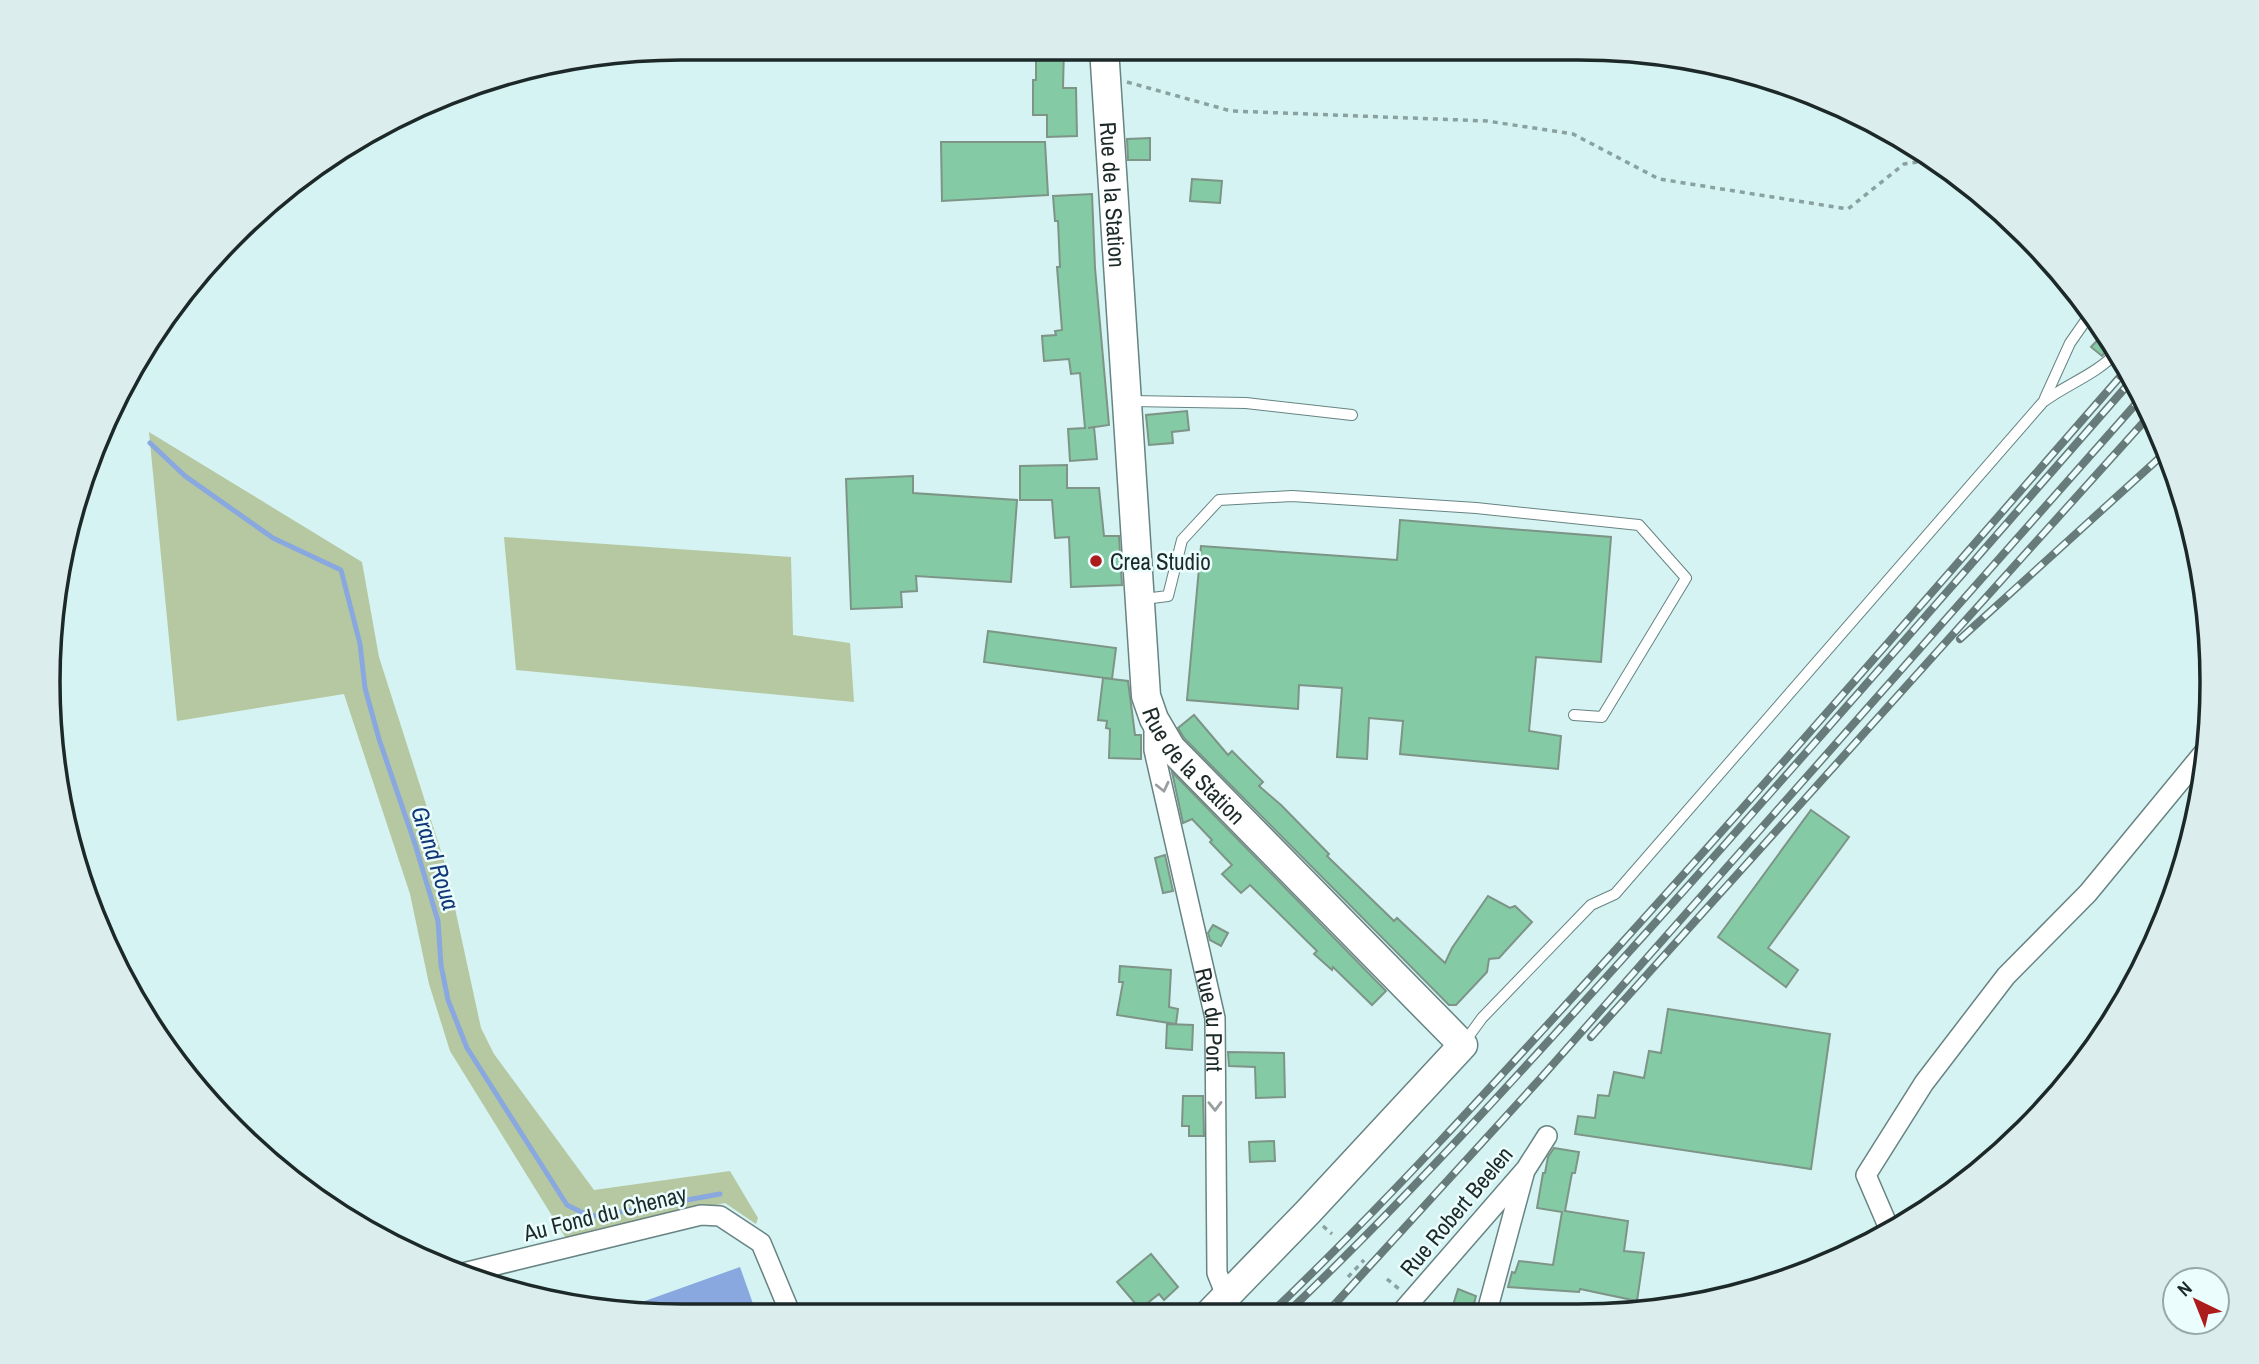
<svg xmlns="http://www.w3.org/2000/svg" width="2259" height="1364" font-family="'Archivo Narrow',sans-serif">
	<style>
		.green { fill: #b6c8a1 }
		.water { fill: #88a8df }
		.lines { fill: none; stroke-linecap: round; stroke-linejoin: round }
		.stream { stroke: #88a8df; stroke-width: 5 }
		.building { fill: #84caa5; stroke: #7d9487; stroke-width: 2 }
		.lane-casing { stroke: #678382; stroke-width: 12 }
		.street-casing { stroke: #678382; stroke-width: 22 }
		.secondary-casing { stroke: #678382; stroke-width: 31 }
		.path { stroke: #8aa1a1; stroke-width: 3.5; stroke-dasharray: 5 5; stroke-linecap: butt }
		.lane { stroke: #fff; stroke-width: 10 }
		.street { stroke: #fff; stroke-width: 19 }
		.secondary { stroke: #fff; stroke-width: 28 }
		.rail-casing { stroke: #677b7a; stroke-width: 8 }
		.rail { stroke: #ebfefd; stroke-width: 5; stroke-dasharray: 16; stroke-linecap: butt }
		.oneway { stroke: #999f9f }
		.poi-dot { fill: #ad1b1c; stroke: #ebfefd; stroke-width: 2.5 }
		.labels { text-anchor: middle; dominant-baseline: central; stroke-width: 5; stroke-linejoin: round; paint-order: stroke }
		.street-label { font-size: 23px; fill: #1d2929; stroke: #ebfefd }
		.poi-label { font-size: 23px; fill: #1d2929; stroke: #ebfefd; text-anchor: start }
		.water-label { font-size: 24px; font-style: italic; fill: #133878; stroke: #ebfefd }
		.rim { fill: none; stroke: #1d2929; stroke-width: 3.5 }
	</style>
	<rect width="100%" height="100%" fill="#d4f3f2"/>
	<g class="green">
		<polygon points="149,432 362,562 379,657 446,867 481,1028 494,1054 594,1190 730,1171 758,1218 756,1224 725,1203 567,1240 450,1051 429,984 410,894 344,694 177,721"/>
		<polygon points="504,537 791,557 793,635 850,643 854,702 516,670"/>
	</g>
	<polygon class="water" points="740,1267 757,1315 640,1315 617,1311"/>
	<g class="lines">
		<polyline class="stream" points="150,443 185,476 273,538 341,570 360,644 365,688 379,739 415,844 438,921 441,965 448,1000 467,1048 567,1205 587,1215 598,1216 720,1194"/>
	</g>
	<g class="building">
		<polygon points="1036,48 1064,48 1063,88 1076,88 1077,136 1047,137 1047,115 1033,115 1033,80 1036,80"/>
		<polygon points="1150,138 1150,160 1128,160 1127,139"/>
		<polygon points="941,142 1045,142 1048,195 942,201"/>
		<polygon points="1192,179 1222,181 1220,203 1190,201"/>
		<polygon points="1092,194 1095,268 1109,425 1088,428 1094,427 1097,459 1070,461 1068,429 1085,428 1080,373 1071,374 1069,359 1044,361 1042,336 1056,335 1055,331 1062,330 1057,267 1060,267 1058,221 1055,221 1053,196"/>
		<polygon points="2106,331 2113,344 2102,356 2091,347"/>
		<polygon points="1187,411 1189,430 1172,432 1173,443 1149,445 1146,415"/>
		<polygon points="1067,465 1067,488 1099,488 1104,536 1119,536 1122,585 1071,587 1069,537 1055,538 1052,500 1020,500 1020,466"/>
		<polygon points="913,476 913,493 1017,500 1011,582 916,576 917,591 901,592 902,607 851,609 846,479"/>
		<polygon points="1400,520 1611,537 1601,662 1536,657 1529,731 1561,736 1558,769 1400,754 1403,721 1369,718 1367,759 1337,757 1342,688 1299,685 1298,709 1187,700 1201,546 1397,560"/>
		<polygon points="988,631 1116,648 1112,679 984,662"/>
		<polygon points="1103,678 1128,681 1135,735 1141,735 1141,759 1109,758 1110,729 1106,728 1107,721 1098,720"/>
		<polygon points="1194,715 1228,755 1232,751 1263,782 1259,786 1281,805 1329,854 1327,856 1394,921 1397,918 1445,963 1452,948 1488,896 1510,908 1515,906 1532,922 1499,958 1489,959 1487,972 1456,1005 1449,1005 1184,738 1178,728"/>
		<polygon points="1172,772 1386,991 1372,1005 1333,967 1332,970 1314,954 1317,951 1250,885 1241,893 1222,874 1232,865 1210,842 1212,840 1192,819 1183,823"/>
		<polygon points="1811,810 1849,837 1768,948 1798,970 1786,987 1718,937"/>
		<polygon points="1165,855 1173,891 1163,893 1155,858"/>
		<polygon points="1213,925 1228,933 1221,946 1210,940 1208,933"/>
		<polygon points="1120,966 1171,970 1169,1007 1178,1009 1176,1024 1117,1015 1123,982 1119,982"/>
		<polygon points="1668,1009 1830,1034 1811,1169 1575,1134 1578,1116 1595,1118 1598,1095 1609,1096 1614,1072 1644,1078 1649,1051 1661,1053"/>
		<polygon points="1167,1024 1193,1025 1192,1050 1166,1048"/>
		<polygon points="1228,1052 1284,1053 1285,1097 1256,1098 1255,1067 1229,1066"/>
		<polygon points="1183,1096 1203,1096 1204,1136 1189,1136 1189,1126 1182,1126"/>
		<polygon points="1274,1141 1275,1161 1250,1162 1249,1142"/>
		<polygon points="1554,1148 1579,1152 1575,1173 1572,1173 1565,1211 1628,1221 1624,1251 1644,1253 1637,1301 1580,1289 1579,1292 1508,1287 1512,1272 1515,1273 1519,1261 1553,1265 1562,1212 1537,1208 1543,1173 1545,1173 1548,1157"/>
		<polygon points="1151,1254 1178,1287 1164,1300 1159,1294 1140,1309 1117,1282"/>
		<polygon points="1458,1289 1476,1296 1471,1315 1450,1315"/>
	</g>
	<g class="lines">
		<defs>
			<g id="lane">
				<polyline points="2045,398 2070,343 2091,313"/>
				<polyline points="1131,401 1246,403 1352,415"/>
				<polyline points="1144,599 1168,596 1182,540 1219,500 1292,496 1476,508 1639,525 1686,578 1602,717 1574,715"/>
				<path d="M1463,1044L1482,1018L1591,905L1615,894L2043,402C2067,384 2097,374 2117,352"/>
			</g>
			<g id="street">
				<path id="s1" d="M1154,720V750L1215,1018L1217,1273L1227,1298"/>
				<polyline points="1891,1233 1866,1175 1924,1083 2006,976 2088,893 2205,751"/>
				<polyline points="459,1274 701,1215 720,1216 761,1243 791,1315"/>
				<polyline points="1399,1315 1526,1169 1547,1136"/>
				<polyline points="1486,1315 1524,1174"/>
			</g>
			<g id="secondary">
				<path id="s2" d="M1104,48L1146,696L1154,719L1171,748L1463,1045L1308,1212L1208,1315"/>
			</g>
		</defs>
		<use href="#lane" class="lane-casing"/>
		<use href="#street" class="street-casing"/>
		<use href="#secondary" class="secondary-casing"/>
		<g class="path">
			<polyline points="1127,82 1231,111 1487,121 1573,134 1659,179 1848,209 1904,164 1936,159"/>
			<polyline points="1323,1226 1332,1234"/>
			<polyline points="1348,1277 1364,1260"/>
			<polyline points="1387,1279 1399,1289"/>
			<polyline points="1371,1315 1382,1305 1384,1306"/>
		</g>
		<use href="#lane" class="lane"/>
		<use href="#street" class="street"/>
		<use href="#secondary" class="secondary"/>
		<defs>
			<g id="rail">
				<polyline points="1960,639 2167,451"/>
				<polyline points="1591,1037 2150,415"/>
				<path d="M1269,1315C1385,1204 1493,1085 1600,967C1779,770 1952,569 2126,370"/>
				<path d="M1285,1315C1412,1194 1529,1063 1646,933C1810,750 1970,565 2132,380"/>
				<polyline points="1325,1315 1540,1079 2141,398"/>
			</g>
		</defs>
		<use href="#rail" class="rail-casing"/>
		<use href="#rail" class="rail"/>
	</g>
	<defs><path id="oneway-chevron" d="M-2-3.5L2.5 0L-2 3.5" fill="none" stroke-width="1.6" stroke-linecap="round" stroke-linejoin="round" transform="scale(1.75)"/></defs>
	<g class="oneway">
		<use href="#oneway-chevron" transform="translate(1163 787) rotate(77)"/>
		<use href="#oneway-chevron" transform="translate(1215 1106) rotate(89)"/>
	</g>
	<circle class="poi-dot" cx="1096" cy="561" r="7"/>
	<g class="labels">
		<g class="street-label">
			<text stroke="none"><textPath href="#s2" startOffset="147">Rue de la Station</textPath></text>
			<text stroke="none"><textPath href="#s2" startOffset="735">Rue de la Station</textPath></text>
			<text stroke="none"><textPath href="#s1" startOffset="306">Rue du Pont</textPath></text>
			<text transform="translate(1456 1211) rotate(-50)">Rue Robert Beelen</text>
			<text transform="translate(605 1213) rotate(-14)">Au Fond du Chenay</text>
		</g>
		<g class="poi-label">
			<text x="1110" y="561">Crea Studio</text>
		</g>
		<g class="water-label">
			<text transform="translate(436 858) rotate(72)">Grand Roua</text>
		</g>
	</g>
	<path d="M0 0H2259V1364H0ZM682 60H1578A622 622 0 0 1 2200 682V682A622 622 0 0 1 1578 1304H682A622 622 0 0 1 60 682V682A622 622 0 0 1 682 60Z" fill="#dbedec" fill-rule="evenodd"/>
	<path class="rim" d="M682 60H1578A622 622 0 0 1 2200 682V682A622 622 0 0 1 1578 1304H682A622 622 0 0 1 60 682V682A622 622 0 0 1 682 60Z"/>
	<g transform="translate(2196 1301) rotate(317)"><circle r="33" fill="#ebfefd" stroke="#99a9a8" stroke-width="2"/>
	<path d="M0-5L12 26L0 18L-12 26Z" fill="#ad1b1c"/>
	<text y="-10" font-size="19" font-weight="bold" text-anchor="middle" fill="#1d2929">N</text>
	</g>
</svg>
